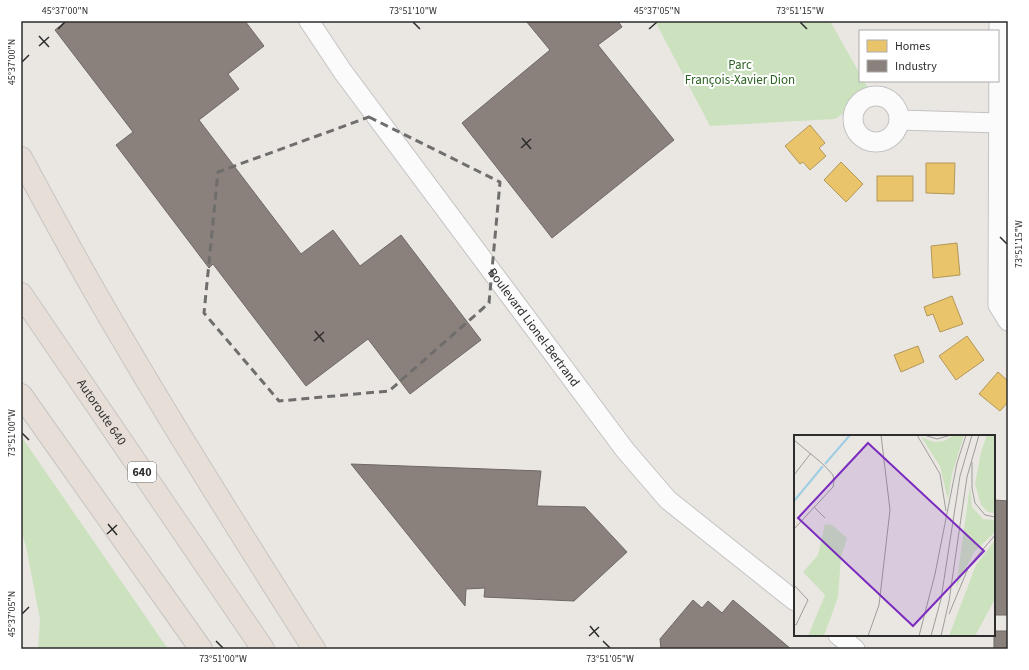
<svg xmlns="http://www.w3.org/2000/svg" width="1029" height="670" font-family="'Source Sans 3',sans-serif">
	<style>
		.green { fill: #cce2bf }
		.homes { fill: #e9c46a; stroke: #b19758 }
		.industry { fill: #8a817c; stroke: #6e6864 }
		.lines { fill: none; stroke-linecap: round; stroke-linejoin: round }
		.street-casing { stroke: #c4c3c3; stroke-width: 21 }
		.highway-casing { stroke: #c6c4c3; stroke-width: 24 }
		.street { stroke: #fcfbfb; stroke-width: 19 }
		.highway { stroke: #e7dfd7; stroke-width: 22 }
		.marked { fill: none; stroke: #6f6e6d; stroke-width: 3; stroke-dasharray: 8 5; stroke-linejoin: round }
		.ticks { fill: none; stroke: #2d2d2d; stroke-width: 1.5 }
		.labels { text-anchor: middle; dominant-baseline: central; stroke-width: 4; stroke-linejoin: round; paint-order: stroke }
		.shield { fill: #fff; stroke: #6c6c6c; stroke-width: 1 }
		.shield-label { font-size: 12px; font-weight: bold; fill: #2d2d2d }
		.park-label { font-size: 13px; fill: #2c6422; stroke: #fff }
		.street-label { font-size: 13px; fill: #2d2d2d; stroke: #fff }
		.inset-river { fill: none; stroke: #9ecee4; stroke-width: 2 }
		.inset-road { fill: none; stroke: #9e9d9a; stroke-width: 1 }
		.view { fill: #7b2cbf; fill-opacity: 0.15; stroke: #7b2cbf; stroke-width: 2 }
		.inset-edge { fill: none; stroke: #2d2d2d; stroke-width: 2 }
		.neatline { fill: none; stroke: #2d2d2d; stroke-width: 1.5 }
		.ticks-label { font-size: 10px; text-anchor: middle; fill: #2d2d2d }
	</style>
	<rect width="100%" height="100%" fill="#eae7e3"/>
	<g class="green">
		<polygon points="655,21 830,21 860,74 860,81 864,81 871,94 835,119 710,126"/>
		<polygon points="21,436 168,649 38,649 40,620 26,546 21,531"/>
	</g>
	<g class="homes">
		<polygon points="810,125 825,143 819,148 826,156 810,170 803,162 800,164 785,146"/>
		<polygon points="841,162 863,184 846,202 824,180"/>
		<polygon points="926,163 955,163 954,194 926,193"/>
		<rect x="877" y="176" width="36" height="25"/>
		<polygon points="957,243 960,275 933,278 931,246"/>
		<polygon points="952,296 963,324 940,332 933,314 927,316 924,307"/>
		<polygon points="967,336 984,360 956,380 939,356"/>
		<polygon points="918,346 924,362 901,372 894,355"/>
		<polygon points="998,372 1008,381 1008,402 1000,411 979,394"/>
	</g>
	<g class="industry">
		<polygon points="66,21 245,21 264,46 228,74 239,89 199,120 301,254 333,230 360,266 401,235 481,340 410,394 368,339 306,386 213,264 209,268 116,145 133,132 55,30"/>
		<polygon points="526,21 618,21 622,27 598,45 674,140 552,238 462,123 550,50"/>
		<polygon points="351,464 541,471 537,506 585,507 627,552 574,601 484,597 485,588 466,589 465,606"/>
		<polygon points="994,500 1008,501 1008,615 994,615"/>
		<polygon points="693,600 702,608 708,601 722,613 733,600 791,649 661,649 660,639"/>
		<rect x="994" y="631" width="14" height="18"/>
	</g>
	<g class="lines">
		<defs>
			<g id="street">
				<path id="s1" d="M309,21L343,72L625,450L668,500L795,601"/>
				<polyline points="999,21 998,305 1008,321"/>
				<circle cx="876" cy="119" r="23"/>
				<polyline points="899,120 999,123"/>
				<polyline points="838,635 855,649"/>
			</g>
			<g id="highway">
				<path d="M21,158C55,221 89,284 126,345C186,448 250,548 314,649"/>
				<path id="s2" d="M21,294L263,649"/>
				<polyline points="21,395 201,649"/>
			</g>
		</defs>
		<use href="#street" class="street-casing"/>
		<use href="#highway" class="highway-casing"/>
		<use href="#street" class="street"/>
		<use href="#highway" class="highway"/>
	</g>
	<path class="marked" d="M369,117L500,182L489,303L389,391L279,401L204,313L218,172Z"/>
	<path class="ticks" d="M413,22L420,29M800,22L807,29M58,29L65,22M649,29L657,22M39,36L49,47M39,46L49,37M22,62L29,55M522,138L531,149M521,148L531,139M1000,237L1007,244M315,331L324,342M314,341L324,332M22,433L29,440M108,524L117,535M107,534L117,525M22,614L29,607M590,626L599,637M589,636L599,627M216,641L223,648M603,641L610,648"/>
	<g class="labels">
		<rect class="shield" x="128" y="462" width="28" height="20" rx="3"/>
		<g class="shield-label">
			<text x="142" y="472">640</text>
		</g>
		<g class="park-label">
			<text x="740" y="65">Parc<tspan x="740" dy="15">François-Xavier Dion</tspan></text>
		</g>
		<g class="street-label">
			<text stroke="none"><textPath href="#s1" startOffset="380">Boulevard Lionel-Bertrand</textPath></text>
			<text stroke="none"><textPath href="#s2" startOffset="143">Autoroute 640</textPath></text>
		</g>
	</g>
	<g transform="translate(794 435)">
		<rect width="201" height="201" fill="#eae7e3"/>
		<path d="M160,0H170L158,39L154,65L146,31L127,2L140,7L150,6ZM193,0H201L200,78L194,77L187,70L181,49L187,17ZM176,50L178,72L189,84L201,85V97L180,117L162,153ZM31,89L38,90L53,103L47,122L44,162L30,201H14L31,160L9,137L24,120ZM201,105V164L181,201H155L182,130Z" fill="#cce2bf"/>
		<path class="inset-river" d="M31,29L56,0M0,66L29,31"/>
		<path class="inset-road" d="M123,0L146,39L152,76M130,0L143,4L157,0M0,5L30,30L39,40L40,46L39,52L0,94M178,27V53L181,68L191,80L201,82M0,40L17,18M20,72L31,83M0,150L14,165L2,190L0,189M155,179L175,131L201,100M74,201L85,170L96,75L87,0M125,201L141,139L163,28L172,0M137,201L147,164L166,41L178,0M147,201L155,166L173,42L185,0"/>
		<path class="view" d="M74,8L190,116L119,191L4,83Z"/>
		<rect width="201" height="201" class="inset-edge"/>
	</g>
	<rect width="1029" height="670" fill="none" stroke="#ffffff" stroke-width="44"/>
	<rect x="859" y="30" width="140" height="52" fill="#ffffff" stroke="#ababab"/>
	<rect x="867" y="40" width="20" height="12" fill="#e9c46a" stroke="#ababab"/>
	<text x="895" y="50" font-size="12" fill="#2d2d2d">Homes</text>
	<rect x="867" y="60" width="20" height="12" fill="#8a817c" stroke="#ababab"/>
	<text x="895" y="70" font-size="12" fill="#2d2d2d">Industry</text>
	<rect x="22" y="22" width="985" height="626" class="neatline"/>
	<g class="ticks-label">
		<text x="65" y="14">45°37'00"N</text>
		<text x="413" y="14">73°51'10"W</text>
		<text x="657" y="14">45°37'05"N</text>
		<text x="800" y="14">73°51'15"W</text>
		<text transform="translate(11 62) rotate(-90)" y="4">45°37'00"N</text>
		<text transform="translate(1018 244) rotate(-90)" y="4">73°51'15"W</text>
		<text transform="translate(11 433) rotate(-90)" y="4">73°51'00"W</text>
		<text transform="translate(11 614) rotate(-90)" y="4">45°37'05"N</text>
		<text x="223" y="662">73°51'00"W</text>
		<text x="610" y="662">73°51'05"W</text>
	</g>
</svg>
